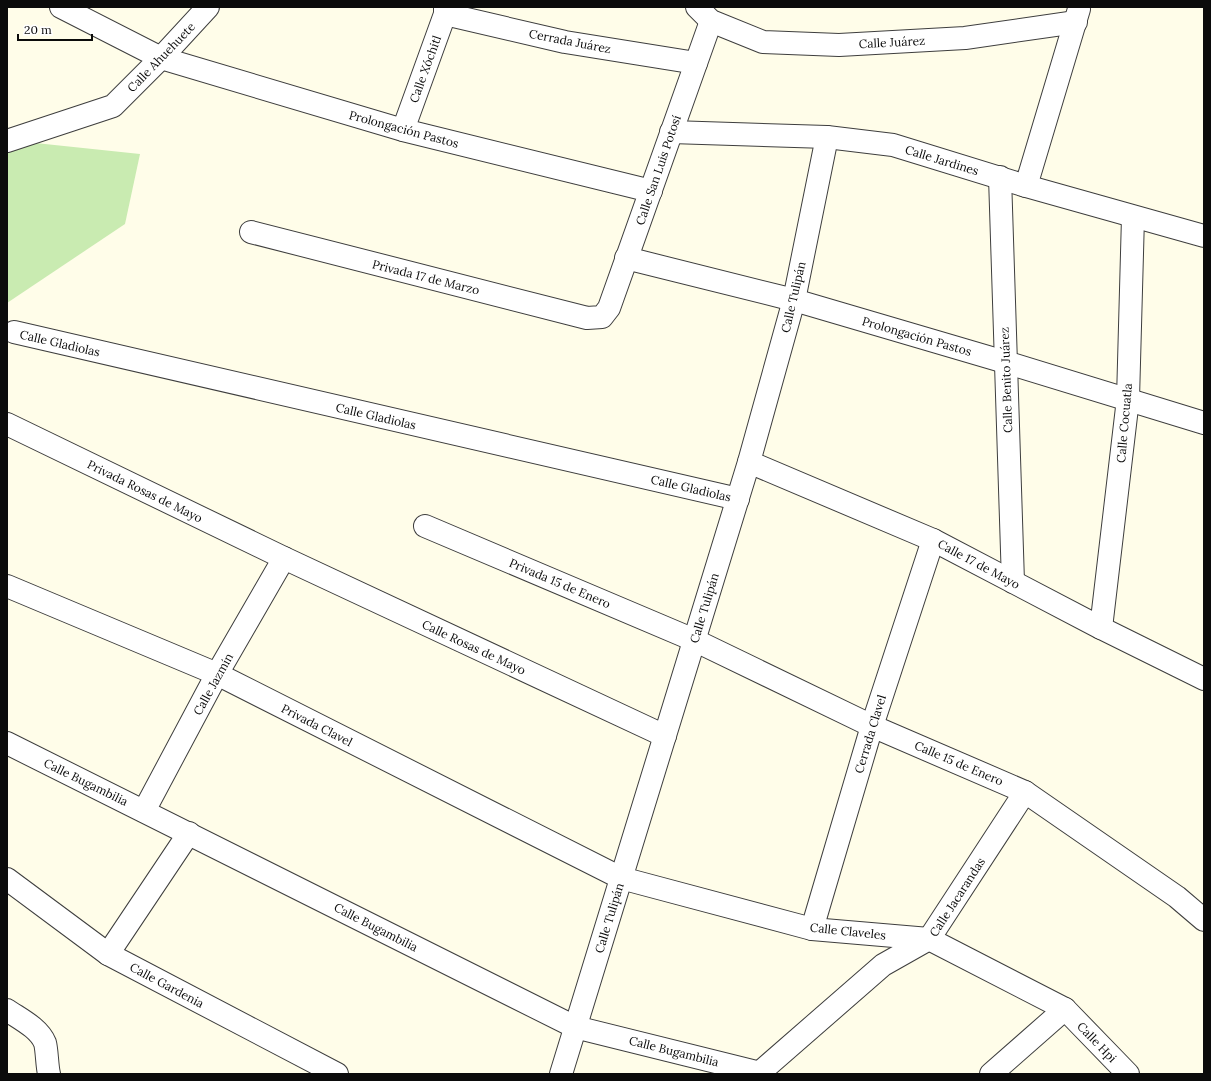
<svg xmlns="http://www.w3.org/2000/svg" width="1211" height="1081" font-family="Lora,serif">
	<style>
		.green { fill: #c9ebb1 }
		.lines { fill: none; stroke-linecap: round; stroke-linejoin: round }
		.minor-casing { stroke: #3e3e3e; stroke-width: 24 }
		.minor { stroke: #fff; stroke-width: 22 }
		.labels { text-anchor: middle; dominant-baseline: central; stroke-width: 4; stroke-linejoin: round; paint-order: stroke }
		.street-label { font-size: 12px; fill: #0b0b0b; stroke: #fff }
	</style>
	<rect width="100%" height="100%" fill="#fffde9"/>
	<polygon class="green" points="7,140 140,154 125,224 7,303"/>
	<g class="lines">
		<defs>
			<g id="minor">
				<polyline points="61,7 161,58 403,130 651,191"/>
				<polyline points="697,7 711,21 763,42 839,45 965,38 1076,22"/>
				<polyline points="445,14 565,42 696,63"/>
				<polyline points="403,130 445,14 445,7"/>
				<polyline points="671,132 827,137 893,145 1026,186 1204,236"/>
				<polyline points="7,141 113,106 161,58 208,7"/>
				<polyline points="1000,177 1013,582"/>
				<polyline points="1026,186 1079,9"/>
				<polyline points="251,232 587,318 602,317 609,308 711,21"/>
				<polyline points="626,258 794,300 1005,362 1204,423"/>
				<polyline points="14,332 738,499"/>
				<polyline points="7,424 284,558 665,736"/>
				<polyline points="749,462 933,540 1101,628 1204,679"/>
				<polyline points="425,526 694,640 872,726 1025,792 1177,897 1204,920"/>
				<polyline points="7,586 217,674 621,878 812,929 929,939 1065,1009 1128,1074"/>
				<polyline points="1101,628 1128,399 1133,217"/>
				<polyline points="7,743 575,1027 760,1073"/>
				<polyline points="144,811 217,674 284,558"/>
				<polyline points="7,879 108,954 337,1074"/>
				<polyline points="812,929 872,726 933,540"/>
				<polyline points="108,954 189,833"/>
				<path d="M7,1010C20,1019 39,1028 45,1043C47,1050 47,1066 49,1074"/>
				<polyline points="561,1074 749,462 794,300 827,137"/>
				<polyline points="758,1074 883,965 929,939 1025,792"/>
				<polyline points="991,1074 1065,1009"/>
			</g>
		</defs>
		<use href="#minor" class="minor-casing"/>
		<use href="#minor" class="minor"/>
	</g>
	<g class="labels">
		<g class="street-label">
			<text transform="translate(570 41) rotate(11)">Cerrada Juárez</text>
			<text transform="translate(892 42) rotate(-3)">Calle Juárez</text>
			<text transform="translate(161 57) rotate(-46)">Calle Ahuehuete</text>
			<text transform="translate(425 69) rotate(-70)">Calle Xóchitl</text>
			<text transform="translate(404 129) rotate(15)">Prolongación Pastos</text>
			<text transform="translate(942 160) rotate(17)">Calle Jardines</text>
			<text transform="translate(658 170) rotate(-71)">Calle San Luis Potosí</text>
			<text transform="translate(426 277) rotate(14)">Privada 17 de Marzo</text>
			<text transform="translate(793 297) rotate(-77)">Calle Tulipán</text>
			<text transform="translate(917 336) rotate(16)">Prolongación Pastos</text>
			<text transform="translate(60 343) rotate(13)">Calle Gladiolas</text>
			<text transform="translate(1006 380) rotate(-92)">Calle Benito Juárez</text>
			<text transform="translate(376 416) rotate(13)">Calle Gladiolas</text>
			<text transform="translate(1124 423) rotate(-85)">Calle Cocuatla</text>
			<text transform="translate(691 488) rotate(13)">Calle Gladiolas</text>
			<text transform="translate(145 491) rotate(26)">Privada Rosas de Mayo</text>
			<text transform="translate(979 564) rotate(28)">Calle 17 de Mayo</text>
			<text transform="translate(560 583) rotate(23)">Privada 15 de Enero</text>
			<text transform="translate(704 608) rotate(-73)">Calle Tulipán</text>
			<text transform="translate(474 647) rotate(25)">Calle Rosas de Mayo</text>
			<text transform="translate(213 684) rotate(-61)">Calle Jazmín</text>
			<text transform="translate(317 725) rotate(27)">Privada Clavel</text>
			<text transform="translate(870 734) rotate(-73)">Cerrada Clavel</text>
			<text transform="translate(959 763) rotate(23)">Calle 15 de Enero</text>
			<text transform="translate(86 782) rotate(26)">Calle Bugambilia</text>
			<text transform="translate(957 897) rotate(-57)">Calle Jacarandas</text>
			<text transform="translate(609 918) rotate(-73)">Calle Tulipán</text>
			<text transform="translate(376 927) rotate(27)">Calle Bugambilia</text>
			<text transform="translate(848 931) rotate(6)">Calle Claveles</text>
			<text transform="translate(167 985) rotate(28)">Calle Gardenia</text>
			<text transform="translate(1097 1042) rotate(46)">Calle Hpi</text>
			<text transform="translate(674 1051) rotate(14)">Calle Bugambilia</text>
		</g>
	</g>
	<rect width="1211" height="1081" fill="none" stroke="#0b0b0b" stroke-width="16"/>
	<path d="M18 34v6h74v-6" fill="none" stroke="#0b0b0b" stroke-width="2"/>
	<text x="24" y="34" font-size="12" fill="#0b0b0b" stroke="#ffffff" stroke-width="3" paint-order="stroke">20 m</text>
</svg>
